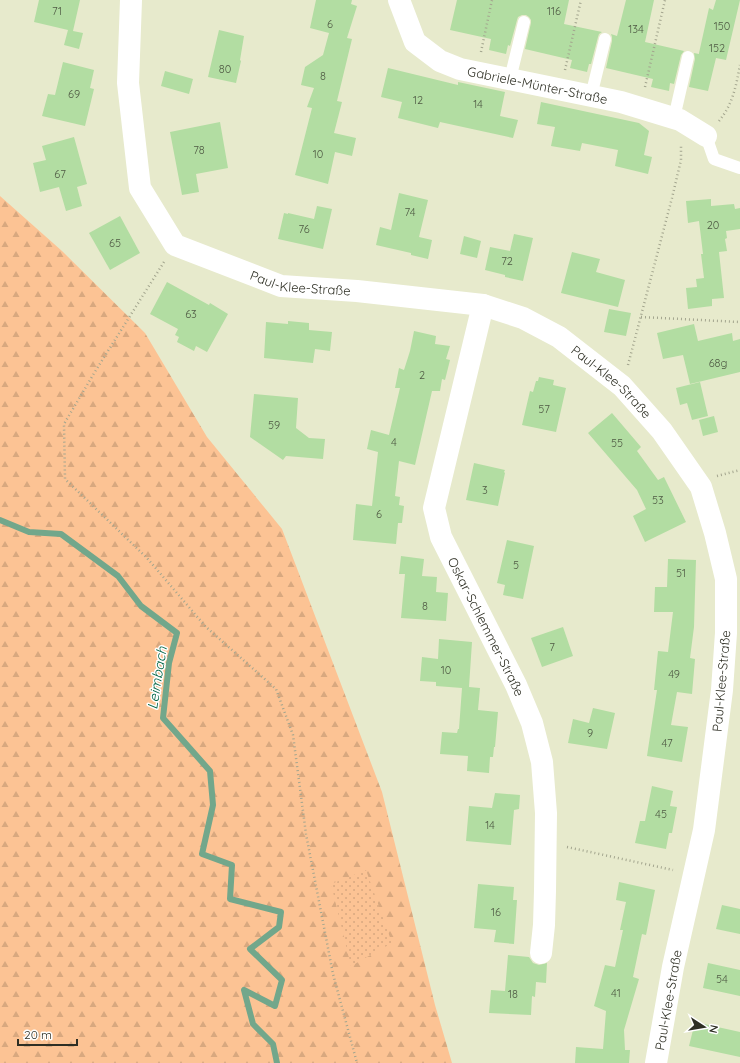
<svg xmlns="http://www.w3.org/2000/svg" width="740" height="1063" font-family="Quicksand,sans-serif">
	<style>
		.forest { fill: url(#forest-firs) }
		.park { fill: url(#park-dots) }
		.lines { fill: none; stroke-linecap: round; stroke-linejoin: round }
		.stream { stroke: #72a78b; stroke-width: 6 }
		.building { fill: #b2dda2 }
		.path { stroke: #a3a58e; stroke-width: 2.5; stroke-dasharray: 1 3; stroke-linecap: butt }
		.service { stroke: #fff; stroke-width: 12 }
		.minor { stroke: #fff; stroke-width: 22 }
		.labels { text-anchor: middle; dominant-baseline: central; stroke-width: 3; stroke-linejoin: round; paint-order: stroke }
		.number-label { font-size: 11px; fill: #4f5a44 }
		.street-label { font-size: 13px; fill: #2e2f24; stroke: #fff }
		.water-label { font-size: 14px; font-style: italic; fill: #046747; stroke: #fff }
	</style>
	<defs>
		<pattern id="forest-firs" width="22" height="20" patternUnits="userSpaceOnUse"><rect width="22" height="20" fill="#fcc394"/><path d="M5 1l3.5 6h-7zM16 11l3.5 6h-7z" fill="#d8a87f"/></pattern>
		<pattern id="park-dots" width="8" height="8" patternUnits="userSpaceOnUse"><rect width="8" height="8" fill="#fcc394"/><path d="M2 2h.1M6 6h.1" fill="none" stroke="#d8a87f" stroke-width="1.8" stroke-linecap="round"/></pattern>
	</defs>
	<rect width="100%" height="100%" fill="#e7eacc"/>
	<polygon class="forest" points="0,196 62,251 145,333 207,437 282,529 382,792 435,1005 452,1063 0,1063"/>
	<polygon class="park" points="366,870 392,943 351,966 331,884"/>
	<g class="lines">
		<polyline class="stream" points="0,520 29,532 61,534 118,576 141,606 177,633 169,663 163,718 210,771 213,805 202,854 232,865 230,899 281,912 279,927 250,949 282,980 275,1006 244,990 253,1024 273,1044 277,1063"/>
	</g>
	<g class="building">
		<polygon points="39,0 80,0 73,31 83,33 79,49 64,45 68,30 34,22"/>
		<polygon points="316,0 352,0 351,4 357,6 347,38 352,39 337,101 342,102 334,133 356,138 352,156 335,152 328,184 295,175 312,108 307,107 314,88 301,85 305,67 323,55 329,33 310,28"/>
		<polygon points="457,0 569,0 564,24 602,32 599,34 598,37 591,64 589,64 587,72 570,68 572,60 525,49 531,23 531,20 529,17 526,15 522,15 518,17 517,20 510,46 508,45 506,54 489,50 491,39 450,30"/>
		<polygon points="626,0 654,0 645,42 684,51 681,55 674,84 670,83 669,91 651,87 653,79 606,68 612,41 612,37 611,34 617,36"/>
		<polygon points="716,0 740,0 726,60 716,58 708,91 689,87 695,59 694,53 699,54 699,53 709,8 713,10"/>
		<polygon points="219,30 244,36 240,60 241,61 236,83 208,77"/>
		<polygon points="63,62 94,70 90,88 94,89 85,126 42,116 48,94 55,95"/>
		<polygon points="388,68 458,85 458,82 505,92 500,116 518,120 513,138 440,122 438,128 398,118 402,102 381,97"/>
		<polygon points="165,71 193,79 189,94 161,86"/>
		<polygon points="541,102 639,123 649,131 644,155 652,157 648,174 615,166 618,150 582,143 580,151 551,146 555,127 537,124"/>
		<polygon points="220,122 228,168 196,174 199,192 182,195 170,132"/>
		<polygon points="74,137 87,184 77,187 82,206 66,211 59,187 40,192 33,163 46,160 42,146"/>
		<polygon points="399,193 428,200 419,237 432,240 428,259 411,255 411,253 376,245 380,227 391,230"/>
		<polygon points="711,199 711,206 734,204 735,209 740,208 740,229 726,231 727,238 725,239 727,251 719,252 724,298 712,299 712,306 688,309 686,288 697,287 696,279 704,278 701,254 703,254 699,221 688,223 686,201"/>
		<polygon points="317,206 332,209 323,249 278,239 284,213 288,214 288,213 314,219"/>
		<polygon points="120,216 140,253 110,270 89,233"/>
		<polygon points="514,234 533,238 523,281 505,277 505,275 485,270 490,247 510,251"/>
		<polygon points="464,236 481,241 477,258 460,254"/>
		<polygon points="572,252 600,259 596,272 625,280 618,307 561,293"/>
		<polygon points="167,282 209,305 210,303 228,314 207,352 196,346 194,351 177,342 179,337 175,335 178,329 150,314"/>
		<polygon points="609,309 631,313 626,336 604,332"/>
		<polygon points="288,321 309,323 309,330 332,332 330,351 315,349 313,363 264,358 266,322 288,324"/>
		<polygon points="694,324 698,341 732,333 733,341 740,339 740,372 690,384 683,355 663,359 657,333"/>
		<polygon points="414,331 436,336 435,344 450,346 446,359 450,360 445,380 442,379 440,391 432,391 415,465 399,461 395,496 400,497 399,505 404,506 402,523 398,523 396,544 353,540 356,504 372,506 378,452 367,449 371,430 389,435 400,388 395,388 399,368 404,370 410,351"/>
		<polygon points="539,377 554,380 553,385 566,388 556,432 522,425 530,391 533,392 536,381 538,381"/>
		<polygon points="700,382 708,416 692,420 687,403 680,405 676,388"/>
		<polygon points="254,394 298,398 296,428 309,438 325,439 323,459 286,456 283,460 250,437"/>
		<polygon points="612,413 641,447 637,451 658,480 664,477 686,522 645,542 633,516 646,509 637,490 588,433"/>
		<polygon points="714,416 718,432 703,436 699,420"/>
		<polygon points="474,463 505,470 504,472 505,473 498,506 466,500"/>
		<polygon points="507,540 534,546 523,599 503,595 505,585 497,583"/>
		<polygon points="401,556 424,559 422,576 437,577 436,592 448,593 446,621 401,618 405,574 399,574"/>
		<polygon points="668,559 696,560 694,627 690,658 695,659 692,694 677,692 671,725 688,727 682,762 647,756 657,690 654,690 658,651 668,652 673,612 654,612 655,587 667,587"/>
		<polygon points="563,627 573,656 542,667 531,638"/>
		<polygon points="439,639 472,642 469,687 480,688 478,710 498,712 495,747 494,747 493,757 490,757 489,773 467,771 468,756 440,754 442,732 457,733 458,729 459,729 462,688 436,686 436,682 420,681 422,657 438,659"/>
		<polygon points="593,708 615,713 607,749 568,743 573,719 589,723"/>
		<polygon points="652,786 673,791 670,806 677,807 672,833 669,833 666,849 635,843 640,821 645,821"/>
		<polygon points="495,793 520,795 519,809 514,810 511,845 466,841 469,806 492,808"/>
		<polygon points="619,882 655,890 646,935 642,934 633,977 639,979 624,1030 625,1050 630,1050 629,1063 575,1063 576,1047 603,1049 606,1011 594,1006 605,965 615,967 623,930 620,930 626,902 616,900"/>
		<polygon points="478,884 514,887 513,900 517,900 514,944 494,942 496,930 474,928"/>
		<polygon points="722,905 740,909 740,934 716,929"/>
		<polygon points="508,955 529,957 533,963 539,965 547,963 546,983 536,982 535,997 532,996 531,1015 489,1013 491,990 505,991"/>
		<polygon points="708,963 740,970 740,996 703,988"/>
		<polygon points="695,1022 740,1032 740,1057 689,1046"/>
	</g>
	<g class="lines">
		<g class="path">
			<polyline points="481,52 492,0"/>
			<polyline points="565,70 581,0"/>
			<polyline points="645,87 665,0"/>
			<path d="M719,121C733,104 736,86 740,65"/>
			<polyline points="164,262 96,370 64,424 65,479 147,558 206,627 276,689 293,735 306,834 333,974 357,1063"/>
			<polyline points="641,317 740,322"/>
			<polyline points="628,365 672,198 681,160 681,145"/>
			<polyline points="717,476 740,470"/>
			<polyline points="567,847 673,870"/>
		</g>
		<g class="service">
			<polyline points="510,79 524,22"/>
			<polyline points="591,96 605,39"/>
			<polyline points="674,118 688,57"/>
			<polyline points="706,136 714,159 740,168"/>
		</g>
		<g class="minor">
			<path id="s1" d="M131,0L128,83L140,188L175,245L281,286L357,291L483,305L523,318L559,337L622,386L662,431L701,487L715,533L726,579V633L722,690L704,830L673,967L656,1063"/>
			<path id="s2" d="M399,0L415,42L440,61L460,69L621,102L680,120L706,136"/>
			<path id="s3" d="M483,305L434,508L441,537L516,685L532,723L542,762L546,813L545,891L544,925L541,953"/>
		</g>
	</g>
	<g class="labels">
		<g class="number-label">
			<text x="57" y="11">71</text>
			<text x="554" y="11">116</text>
			<text x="330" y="24">6</text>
			<text x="722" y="26">150</text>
			<text x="636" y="29">134</text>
			<text x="717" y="48">152</text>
			<text x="225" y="69">80</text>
			<text x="323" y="76">8</text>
			<text x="74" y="94">69</text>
			<text x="418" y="100">12</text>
			<text x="478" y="104">14</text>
			<text x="199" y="150">78</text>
			<text x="318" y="154">10</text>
			<text x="60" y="174">67</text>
			<text x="410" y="212">74</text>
			<text x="713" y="225">20</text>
			<text x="304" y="229">76</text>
			<text x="115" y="243">65</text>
			<text x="507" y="261">72</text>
			<text x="191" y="314">63</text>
			<text x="718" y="363">68g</text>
			<text x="422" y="375">2</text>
			<text x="544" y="409">57</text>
			<text x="274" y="425">59</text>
			<text x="394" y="442">4</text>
			<text x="617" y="443">55</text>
			<text x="485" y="490">3</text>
			<text x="658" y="500">53</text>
			<text x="379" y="514">6</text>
			<text x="516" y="565">5</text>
			<text x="681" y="573">51</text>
			<text x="425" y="606">8</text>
			<text x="552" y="647">7</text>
			<text x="446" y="670">10</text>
			<text x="674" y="674">49</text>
			<text x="590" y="733">9</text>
			<text x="667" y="743">47</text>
			<text x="661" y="814">45</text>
			<text x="490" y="825">14</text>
			<text x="496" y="912">16</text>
			<text x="722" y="979">54</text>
			<text x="616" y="993">41</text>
			<text x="513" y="994">18</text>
		</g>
		<g class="street-label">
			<text stroke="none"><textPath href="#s2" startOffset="177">Gabriele-Münter-Straße</textPath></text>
			<text stroke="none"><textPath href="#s1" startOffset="388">Paul-Klee-Straße</textPath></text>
			<text stroke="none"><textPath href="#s1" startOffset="724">Paul-Klee-Straße</textPath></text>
			<text stroke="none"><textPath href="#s3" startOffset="339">Oskar-Schlemmer-Straße</textPath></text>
			<text transform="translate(721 681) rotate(-85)">Paul-Klee-Straße</text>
			<text transform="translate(668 1000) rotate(-80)">Paul-Klee-Straße</text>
		</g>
		<g class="water-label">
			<text transform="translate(157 678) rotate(-81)">Leimbach</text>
		</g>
	</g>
	<g transform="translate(704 1027) rotate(102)" stroke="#ffffff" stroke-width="3" paint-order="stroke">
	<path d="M0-3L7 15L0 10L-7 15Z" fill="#2e2f24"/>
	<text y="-6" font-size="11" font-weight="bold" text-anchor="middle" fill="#2e2f24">N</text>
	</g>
	<path d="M18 1039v6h59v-6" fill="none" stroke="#2e2f24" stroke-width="2"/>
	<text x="24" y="1039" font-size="12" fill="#2e2f24" stroke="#ffffff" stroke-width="3" paint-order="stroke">20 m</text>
</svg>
